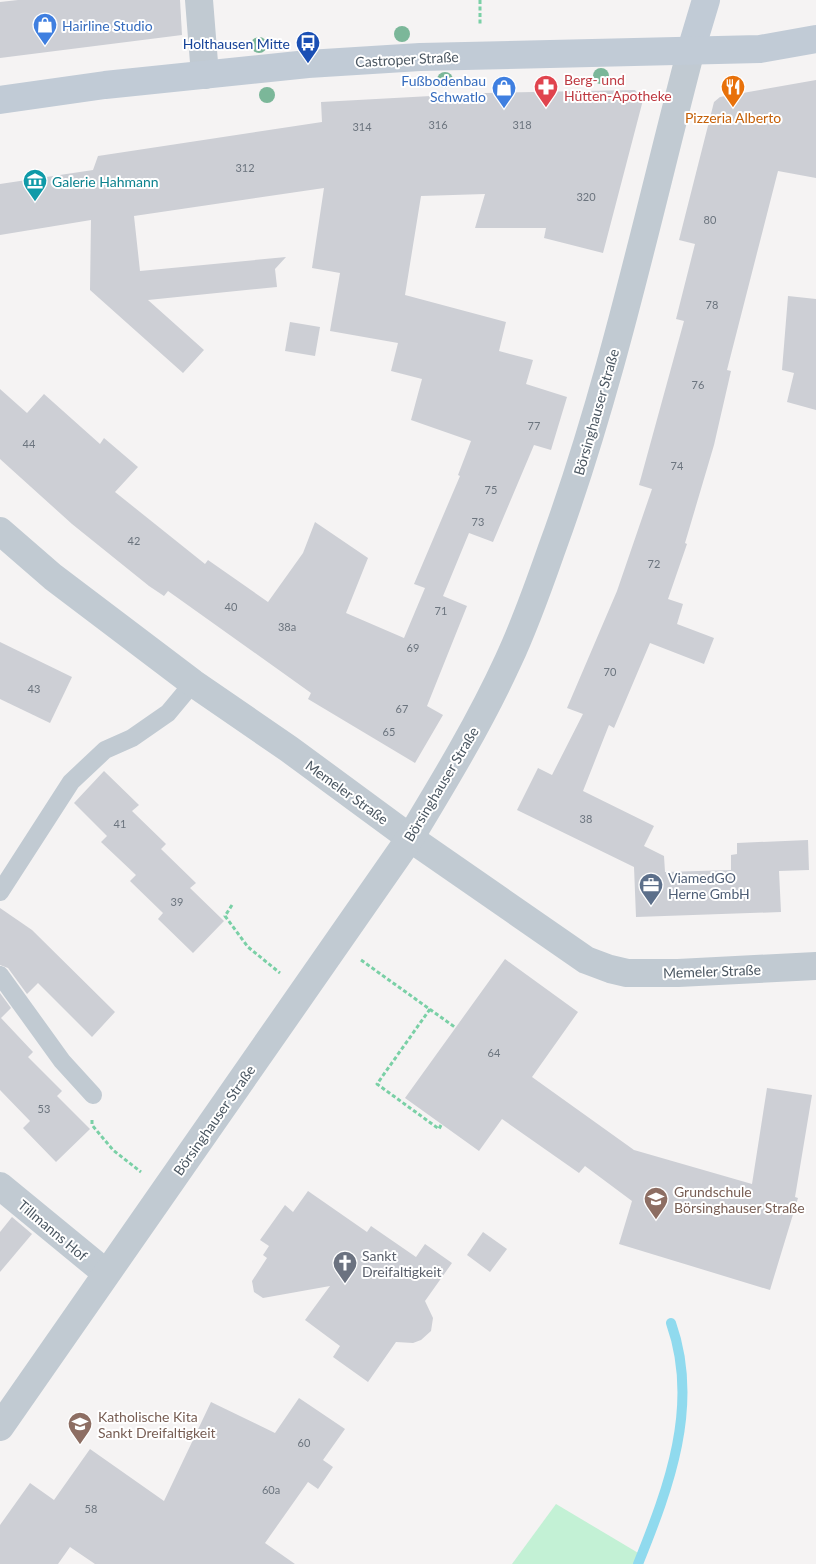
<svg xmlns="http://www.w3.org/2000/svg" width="816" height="1564" font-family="Lato,sans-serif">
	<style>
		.green { fill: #c3f1d5 }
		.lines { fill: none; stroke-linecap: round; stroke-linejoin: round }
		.stream { stroke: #90daee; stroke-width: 10 }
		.building { fill: #cdcfd5 }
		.path { stroke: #7ad0a6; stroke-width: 3; stroke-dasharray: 4 2.5; stroke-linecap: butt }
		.lane { stroke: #c1cad2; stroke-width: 18 }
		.street { stroke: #c1cad2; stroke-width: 28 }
		.secondary { stroke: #c1cbd6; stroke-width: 28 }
		.tree { fill: #7bb799 }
		.labels { text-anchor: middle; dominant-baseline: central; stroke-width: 4; stroke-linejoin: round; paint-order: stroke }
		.number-label { font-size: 11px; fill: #6b747e }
		.shop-label { font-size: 14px; fill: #366cbe; stroke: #fff; text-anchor: start }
		.transit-label { font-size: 14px; fill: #164399; stroke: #fff; text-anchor: end }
		.street-label { font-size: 14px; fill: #4a5661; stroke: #fff }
		.health-label { font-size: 14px; fill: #be3a42; stroke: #fff; text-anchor: start }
		.food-label { font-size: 14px; fill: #c56008; stroke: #fff }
		.culture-label { font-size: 14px; fill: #0d838f; stroke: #fff; text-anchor: start }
		.service-label { font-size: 14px; fill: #4e5e75; stroke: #fff; text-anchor: start }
		.education-label { font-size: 14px; fill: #785e54; stroke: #fff; text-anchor: start }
		.worship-label { font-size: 14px; fill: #5b616d; stroke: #fff; text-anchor: start }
	</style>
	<rect width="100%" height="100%" fill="#f5f3f3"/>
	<polygon class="green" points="556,1504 645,1557 643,1564 512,1564"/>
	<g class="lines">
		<path class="stream" d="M638,1564C669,1487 700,1405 671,1323"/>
	</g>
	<g class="building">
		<polygon points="18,0 180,0 182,35 0,58 0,2"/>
		<polygon points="816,80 816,178 778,171 727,370 731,371 714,445 685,543 687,544 668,599 683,604 677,624 714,638 704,664 650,643 614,728 609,725 583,791 654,826 644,846 664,856 665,872 731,870 731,855 737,854 737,843 808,840 809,870 779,871 781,912 636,917 634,867 517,810 538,768 552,775 583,714 567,708 617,591 652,489 639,485 684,321 676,319 695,244 679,240 714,102 720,97"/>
		<polygon points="635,90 643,100 603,253 544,238 546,228 475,228 485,194 421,196 405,295 506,322 499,351 533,360 526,384 567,397 551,450 534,445 493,542 469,533 443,596 467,606 427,706 443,715 415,763 308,699 311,693 168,591 164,596 149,586 72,524 0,459 0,389 27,413 44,394 100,444 104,438 138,467 115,492 205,564 208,560 268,602 303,553 315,522 368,558 346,613 404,638 425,588 414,584 460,476 458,475 471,441 411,420 422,379 391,371 398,343 330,331 340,273 312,268 324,188 134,216 140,271 286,257 275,269 277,287 148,300 204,350 183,373 90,290 91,220 0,235 0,184 93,170 98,156 322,122 321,102 486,93"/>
		<polygon points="788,296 816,299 816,410 787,402 794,373 782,370"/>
		<polygon points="290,322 320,327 315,356 285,351"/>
		<polygon points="0,642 72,677 50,723 0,699"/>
		<polygon points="104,771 139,805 132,811 166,844 161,849 196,883 190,888 224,921 193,953 158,919 163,913 130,881 136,875 101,842 107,836 74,803"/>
		<polygon points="0,908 32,930 115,1012 92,1037 38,983 27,994 8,968 0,965"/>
		<polygon points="505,959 578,1012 532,1077 634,1150 752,1184 767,1088 812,1095 795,1197 798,1198 770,1290 619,1244 632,1201 585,1166 579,1173 502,1119 479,1151 405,1098"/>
		<polygon points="0,993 11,1008 1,1018 33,1052 28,1057 62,1091 57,1096 90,1129 56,1162 23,1128 30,1121 0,1090"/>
		<polygon points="308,1191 367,1232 371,1226 416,1257 425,1244 452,1263 425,1301 433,1318 431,1331 421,1340 413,1343 396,1342 368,1382 333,1357 340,1346 305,1320 330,1286 263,1298 254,1292 252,1281 267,1258 263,1255 269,1246 260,1240 285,1205 293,1212"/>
		<polygon points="12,1217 32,1234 0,1272 0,1232"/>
		<polygon points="483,1232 507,1249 490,1272 467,1255"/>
		<polygon points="299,1398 345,1429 323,1460 333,1467 318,1489 308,1482 265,1543 295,1564 95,1564 70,1547 58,1564 0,1564 0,1525 30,1483 54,1500 90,1449 164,1501 211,1402 275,1433"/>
	</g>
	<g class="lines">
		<g class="path">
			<polyline points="480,0 480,24"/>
			<polyline points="232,905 225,916 248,947 280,973"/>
			<polyline points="361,960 456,1028"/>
			<polyline points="430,1009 377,1084 439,1129 441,1125"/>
			<polyline points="92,1120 92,1125 113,1150 141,1172"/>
		</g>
		<g class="lane">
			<polyline points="0,892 71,782 105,750 132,738 168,713 193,683"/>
			<polyline points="0,975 62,1061 93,1095"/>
		</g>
		<g class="street">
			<polyline points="199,0 205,75"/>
			<polyline points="0,531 53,577 193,683 289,749 410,838 586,960 610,969 627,973 678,973 816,966"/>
			<polyline points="0,1186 106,1273"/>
			<path d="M0,1427L410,838C445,780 480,722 508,661C525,625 538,588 551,551C611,388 647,218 691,50"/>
		</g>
		<g class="secondary">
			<polyline points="691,50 706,0"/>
			<polyline points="0,100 105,85 308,64 420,57 760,49 816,39"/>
		</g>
	</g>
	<g class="tree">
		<circle cx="402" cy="34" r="8"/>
		<circle cx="259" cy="45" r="8"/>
		<circle cx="601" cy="76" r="8"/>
		<circle cx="445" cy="80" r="8"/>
		<circle cx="267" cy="95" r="8"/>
	</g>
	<defs>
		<symbol id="shop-pin" viewBox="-11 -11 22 30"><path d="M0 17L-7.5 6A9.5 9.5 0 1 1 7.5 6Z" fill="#3f7fe0" stroke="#fff"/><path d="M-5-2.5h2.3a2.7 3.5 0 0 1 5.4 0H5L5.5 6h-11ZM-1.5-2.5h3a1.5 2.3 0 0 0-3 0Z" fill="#fff"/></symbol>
		<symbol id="bus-pin" viewBox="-11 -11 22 30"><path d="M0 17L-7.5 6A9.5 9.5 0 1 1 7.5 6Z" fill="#1a4fb4" stroke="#fff"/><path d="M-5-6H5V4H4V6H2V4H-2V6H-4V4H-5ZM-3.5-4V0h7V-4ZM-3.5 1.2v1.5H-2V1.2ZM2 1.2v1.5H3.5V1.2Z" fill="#fff"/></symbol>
		<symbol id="pharmacy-pin" viewBox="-11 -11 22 30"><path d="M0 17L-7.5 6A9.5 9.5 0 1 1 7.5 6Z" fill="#e0444e" stroke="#fff"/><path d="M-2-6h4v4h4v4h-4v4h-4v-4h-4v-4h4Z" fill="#fff"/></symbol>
		<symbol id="restaurant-pin" viewBox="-11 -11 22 30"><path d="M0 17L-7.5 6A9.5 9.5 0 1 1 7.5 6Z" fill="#e8710a" stroke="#fff"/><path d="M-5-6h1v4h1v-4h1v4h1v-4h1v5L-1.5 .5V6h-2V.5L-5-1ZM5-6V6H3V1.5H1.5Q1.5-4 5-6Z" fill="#fff"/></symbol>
		<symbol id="museum-pin" viewBox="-11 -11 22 30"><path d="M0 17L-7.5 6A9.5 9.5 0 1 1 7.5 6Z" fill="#0f9aa8" stroke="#fff"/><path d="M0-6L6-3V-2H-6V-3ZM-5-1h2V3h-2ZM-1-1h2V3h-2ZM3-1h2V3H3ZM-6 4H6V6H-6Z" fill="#fff"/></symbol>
		<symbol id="office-pin" viewBox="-11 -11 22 30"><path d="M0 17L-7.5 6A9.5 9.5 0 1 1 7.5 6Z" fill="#5c6f8a" stroke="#fff"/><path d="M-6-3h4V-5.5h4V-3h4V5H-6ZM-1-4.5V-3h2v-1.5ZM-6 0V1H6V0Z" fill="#fff"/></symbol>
		<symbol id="school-pin" viewBox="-11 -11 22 30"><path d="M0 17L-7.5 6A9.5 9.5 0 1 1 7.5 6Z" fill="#8d6e63" stroke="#fff"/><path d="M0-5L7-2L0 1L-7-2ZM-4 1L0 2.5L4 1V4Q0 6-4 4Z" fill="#fff"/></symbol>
		<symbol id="church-pin" viewBox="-11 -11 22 30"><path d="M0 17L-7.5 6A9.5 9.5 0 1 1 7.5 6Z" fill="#6b7280" stroke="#fff"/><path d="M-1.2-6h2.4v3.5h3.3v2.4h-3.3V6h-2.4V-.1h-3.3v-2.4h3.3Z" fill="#fff"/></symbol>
	</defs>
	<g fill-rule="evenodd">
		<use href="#shop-pin" x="31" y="11" width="28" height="38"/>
		<use href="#bus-pin" x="294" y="29" width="28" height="38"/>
		<use href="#pharmacy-pin" x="532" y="73" width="28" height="38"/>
		<use href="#restaurant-pin" x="719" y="73" width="28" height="38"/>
		<use href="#shop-pin" x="490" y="74" width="28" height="38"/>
		<use href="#museum-pin" x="21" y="167" width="28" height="38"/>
		<use href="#office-pin" x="637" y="871" width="28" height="38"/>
		<use href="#school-pin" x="642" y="1185" width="28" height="38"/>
		<use href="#church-pin" x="331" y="1249" width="28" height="38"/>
		<use href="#school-pin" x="66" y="1410" width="28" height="38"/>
	</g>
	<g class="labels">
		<g class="number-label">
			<text x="438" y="124">316</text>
			<text x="522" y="124">318</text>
			<text x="362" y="126">314</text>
			<text x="245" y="167">312</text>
			<text x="586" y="196">320</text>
			<text x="710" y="219">80</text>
			<text x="712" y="304">78</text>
			<text x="698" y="384">76</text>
			<text x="534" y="425">77</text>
			<text x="29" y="443">44</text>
			<text x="677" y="465">74</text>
			<text x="491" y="489">75</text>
			<text x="478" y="521">73</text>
			<text x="134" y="540">42</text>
			<text x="654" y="563">72</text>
			<text x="231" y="606">40</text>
			<text x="441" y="610">71</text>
			<text x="287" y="626">38a</text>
			<text x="413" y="647">69</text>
			<text x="610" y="671">70</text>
			<text x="34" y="688">43</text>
			<text x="402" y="708">67</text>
			<text x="389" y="731">65</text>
			<text x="586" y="818">38</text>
			<text x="120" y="823">41</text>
			<text x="177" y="901">39</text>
			<text x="494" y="1052">64</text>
			<text x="44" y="1108">53</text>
			<text x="304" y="1442">60</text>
			<text x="271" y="1489">60a</text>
			<text x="91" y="1508">58</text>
		</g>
		<g class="shop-label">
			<text x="62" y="25">Hairline Studio</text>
			<text x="486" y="80" text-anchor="end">Fußbodenbau<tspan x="486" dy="16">Schwatlo</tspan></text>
		</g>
		<g class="transit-label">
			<text x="290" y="43">Holthausen Mitte</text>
		</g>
		<g class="street-label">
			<text transform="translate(407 59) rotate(-3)">Castroper Straße</text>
			<text transform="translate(596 412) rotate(-74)">Börsinghauser Straße</text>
			<text transform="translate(441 784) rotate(-59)">Börsinghauser Straße</text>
			<text transform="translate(347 792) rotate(36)">Memeler Straße</text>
			<text transform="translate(712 971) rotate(-2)">Memeler Straße</text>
			<text transform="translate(214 1120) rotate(-55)">Börsinghauser Straße</text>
			<text transform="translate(53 1230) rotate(40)">Tillmanns Hof</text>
		</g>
		<g class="health-label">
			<text x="564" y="79">Berg- und<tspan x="564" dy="16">Hütten-Apotheke</tspan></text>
		</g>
		<g class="food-label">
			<text x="733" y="117">Pizzeria Alberto</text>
		</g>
		<g class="culture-label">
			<text x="52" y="181">Galerie Hahmann</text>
		</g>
		<g class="service-label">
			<text x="668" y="877">ViamedGO<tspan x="668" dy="16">Herne GmbH</tspan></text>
		</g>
		<g class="education-label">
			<text x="674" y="1191">Grundschule<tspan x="674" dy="16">Börsinghauser Straße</tspan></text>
			<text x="98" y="1416">Katholische Kita<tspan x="98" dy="16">Sankt Dreifaltigkeit</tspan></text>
		</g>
		<g class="worship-label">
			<text x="362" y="1255">Sankt<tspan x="362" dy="16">Dreifaltigkeit</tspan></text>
		</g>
	</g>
</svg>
